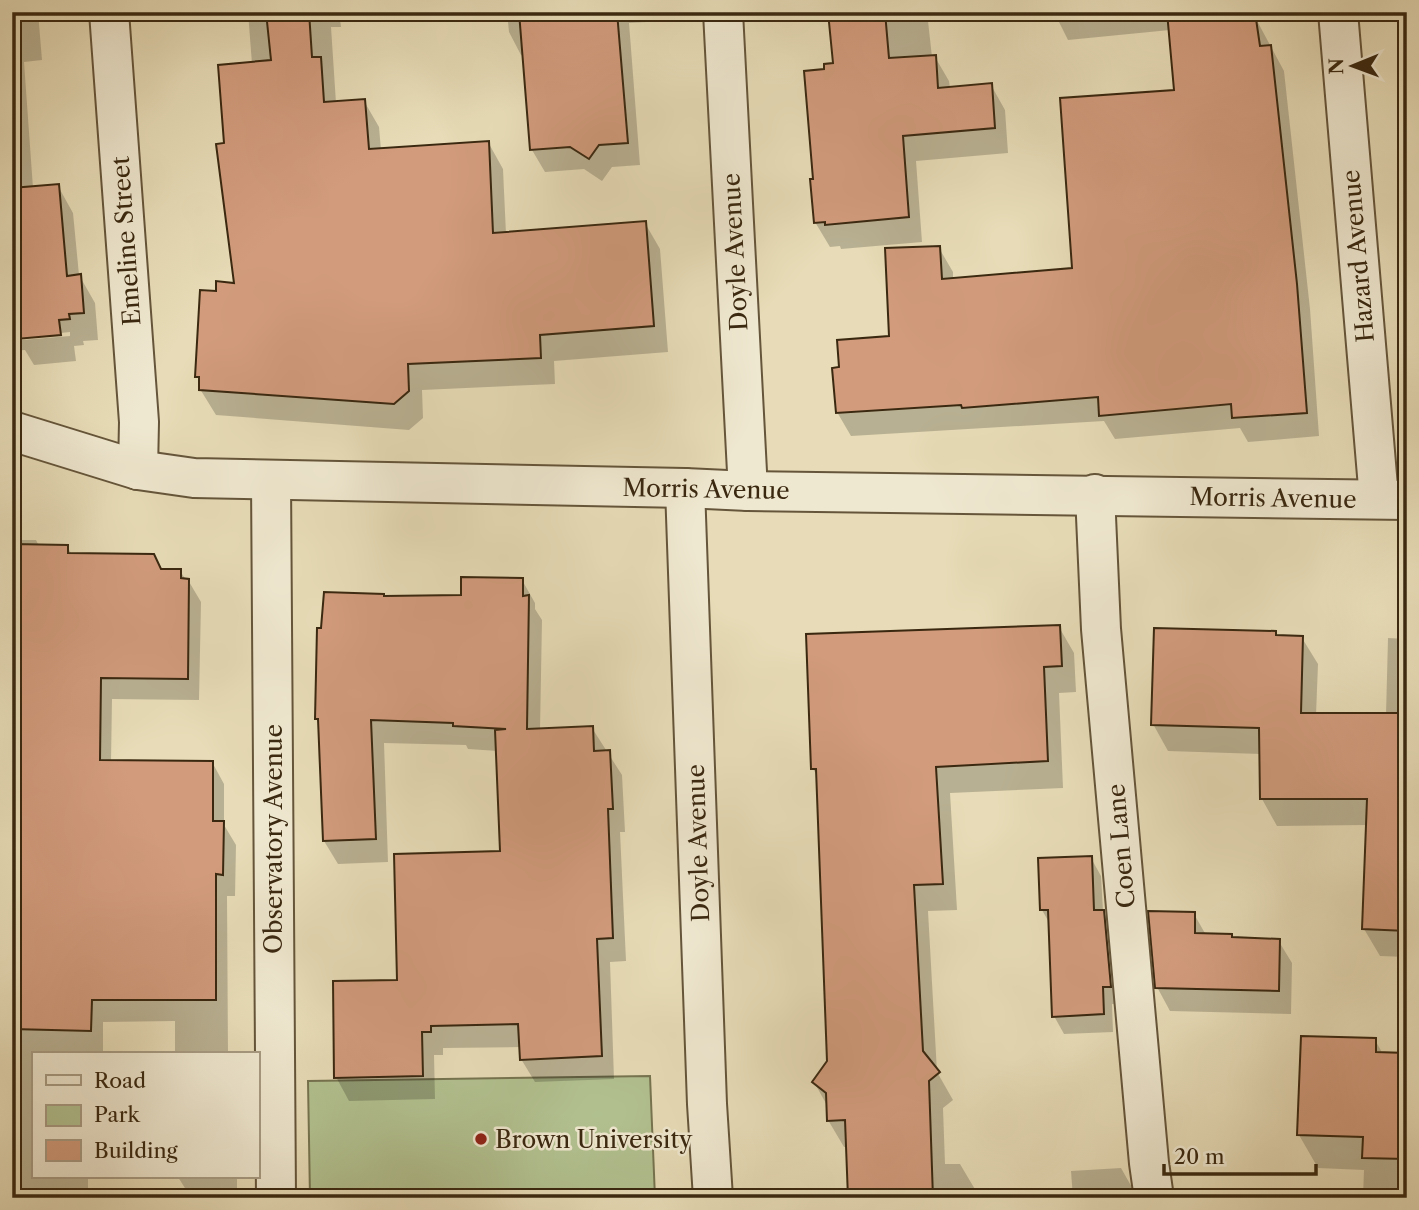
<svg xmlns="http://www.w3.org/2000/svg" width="1419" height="1210" font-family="'Libre Caslon Text',serif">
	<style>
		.green { fill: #b2c190; stroke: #767450; stroke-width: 2 }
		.shadow { fill: #0003; fill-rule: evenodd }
		.building { fill: #d19b7c; stroke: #3a2810; stroke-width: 2 }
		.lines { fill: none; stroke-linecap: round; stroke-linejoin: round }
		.minor-casing { stroke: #65553a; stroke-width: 42 }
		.minor { stroke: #efe8d0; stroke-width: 38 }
		.poi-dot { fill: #8f2418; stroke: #efe8d0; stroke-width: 2.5 }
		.labels { text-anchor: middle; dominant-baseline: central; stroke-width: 5; stroke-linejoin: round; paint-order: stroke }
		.street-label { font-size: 24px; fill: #3a2810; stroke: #efe8d0 }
		.poi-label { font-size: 24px; fill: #3a2810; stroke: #efe8d0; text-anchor: start }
	</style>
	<rect width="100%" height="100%" fill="#e7dcb7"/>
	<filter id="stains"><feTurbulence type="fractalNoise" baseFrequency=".00286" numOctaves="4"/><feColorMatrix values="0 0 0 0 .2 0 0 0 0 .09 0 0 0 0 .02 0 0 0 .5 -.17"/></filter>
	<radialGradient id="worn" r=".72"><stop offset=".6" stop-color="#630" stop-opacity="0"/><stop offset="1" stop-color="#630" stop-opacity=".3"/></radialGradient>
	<polygon class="green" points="650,1076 655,1198 310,1198 308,1081"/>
	<g class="shadow">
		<path d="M12,12H38L42,60L24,62L33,188L58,186L73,213L79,275L95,303L98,340L83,341L84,345L74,346L76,361L34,365L25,350L12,351ZM70,332V336L22,340V337Z"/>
		<polygon points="248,12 339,12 341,27 331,27 336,103 364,101 379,127 381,150 488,142 503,169 506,234 645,223 660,249 668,352 554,361 555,384 422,390 423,418 409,430 216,415 200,389 201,383 197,376 218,293 236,284 226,145 252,64"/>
		<polygon points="507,12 646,12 647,22 629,23 640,165 612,167 602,181 584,169 545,172 532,150 524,55 521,55 509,32"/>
		<polygon points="830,12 927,12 932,57 935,57 949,81 950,88 991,85 1005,110 1008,153 916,161 922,242 841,249 840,246 830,247 815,222 815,181 835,65"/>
		<polygon points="1054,12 1251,12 1255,17 1284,71 1310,309 1319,436 1248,442 1240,428 1115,439 1104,421 851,436 837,412 841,368 891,338 939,248 953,272 953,280 1074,269 1176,92 1170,30 1068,40"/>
		<polygon points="12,540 36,540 39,546 67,546 72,555 161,571 180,571 186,580 188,580 201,602 199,700 112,699 111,762 212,762 224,784 224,825 236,845 235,896 227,896 228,1054 175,1054 175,1021 103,1022 103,1052 33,1054 33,1177 88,1177 88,1198 12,1197"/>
		<polygon points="522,580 535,603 535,609 542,620 540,730 592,728 622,775 625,832 620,832 626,961 610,962 614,1079 535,1082 521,1059 521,1047 443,1048 443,1055 434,1055 435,1099 349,1101 336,1077 399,982 502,853 498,751 468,749 466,745 384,743 388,862 338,864 324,841 320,724 316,719 385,598 462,596"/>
		<polygon points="1059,627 1074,653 1076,692 1059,693 1063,788 950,793 957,910 928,911 937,1072 953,1100 943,1108 945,1164 960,1164 976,1191 976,1198 850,1198 848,1147 844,1147 828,1120 828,1107 814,1082 828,1062 818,777 813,769"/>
		<polygon points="1275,632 1277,637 1302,638 1318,664 1316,715 1386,715 1388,638 1407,639 1407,957 1380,956 1364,929 1368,825 1277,826 1262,799 1261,754 1168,751 1153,724"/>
		<polygon points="1091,858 1101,876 1103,911 1114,930 1121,1005 1112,1004 1113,1032 1064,1034 1054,1016 1050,924 1042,910"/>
		<polygon points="1194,914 1206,935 1233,939 1278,940 1292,963 1291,1014 1170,1011 1157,987"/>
		<polygon points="1375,1040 1383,1054 1407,1055 1407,1198 1363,1198 1364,1170 1318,1168 1299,1135"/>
		<polygon points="1121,1168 1134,1191 1134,1198 1073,1198 1071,1171"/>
		<polygon points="178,1177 237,1177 237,1193 188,1193"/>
	</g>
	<g class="building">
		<polygon points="266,12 309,12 312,57 321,57 324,102 365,99 369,149 489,141 493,233 646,221 654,326 540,335 541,358 408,364 409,391 394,404 199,390 199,377 195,377 200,290 216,291 216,281 234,283 216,144 224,143 218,65 271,60"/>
		<polygon points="519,12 617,12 628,143 599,145 589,159 570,147 530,150"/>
		<polygon points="828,12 885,12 889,58 936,55 938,88 992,83 995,128 903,136 909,217 825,225 825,222 814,223 810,179 813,179 804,71 824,69 824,64 833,63"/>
		<polygon points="1167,12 1255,12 1260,46 1271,45 1297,284 1307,413 1232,418 1231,404 1099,416 1098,397 962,408 961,405 836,413 832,368 839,367 837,340 889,336 885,248 940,246 942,279 1072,268 1060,98 1174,90"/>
		<polygon points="59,184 67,276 81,274 84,313 69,314 70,319 59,320 61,335 16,339 15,323 12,323 12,188"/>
		<polygon points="12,544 68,545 68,553 154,554 161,569 181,569 181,578 189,579 188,679 101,678 100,760 213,761 213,821 224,821 223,875 216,874 216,1000 92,1000 91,1031 12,1029"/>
		<polygon points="461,577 523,578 523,596 529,595 527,729 593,726 594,751 610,750 613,809 608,809 613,938 597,939 602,1056 520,1060 518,1024 431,1026 431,1032 422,1032 423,1076 334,1078 333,981 397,980 394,854 500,851 495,730 506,729 453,726 453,723 371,720 376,839 323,841 318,719 315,719 317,628 321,628 324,592 384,594 384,596 461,595"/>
		<polygon points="1060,625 1062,666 1044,667 1048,761 936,767 943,884 914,885 923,1051 940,1072 929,1081 933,1198 848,1198 845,1120 827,1121 826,1093 812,1082 827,1061 816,769 811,769 806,634"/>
		<polygon points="1154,628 1276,631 1276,635 1303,636 1301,713 1407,713 1407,931 1362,929 1367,799 1260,799 1259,728 1151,725"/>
		<polygon points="1092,856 1094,910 1104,910 1111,987 1103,987 1104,1014 1052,1017 1048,910 1040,910 1038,858"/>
		<polygon points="1148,911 1195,912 1195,933 1232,934 1232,937 1280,939 1279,991 1155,988"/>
		<polygon points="1301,1036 1376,1038 1376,1052 1407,1053 1406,1159 1362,1158 1363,1137 1297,1135"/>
	</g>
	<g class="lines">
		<defs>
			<g id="minor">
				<polyline points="109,12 139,422 138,470"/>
				<polyline points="723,12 748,491"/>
				<polyline points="1338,12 1379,499"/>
				<polyline points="12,431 138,470 194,478 685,488 748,491 1407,500"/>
				<polyline points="271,480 276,1198"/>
				<polyline points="685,488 707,1104 713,1198"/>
				<polyline points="1095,494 1101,629 1149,1163 1154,1198"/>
			</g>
		</defs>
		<use href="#minor" class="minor-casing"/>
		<use href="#minor" class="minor"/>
	</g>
	<circle class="poi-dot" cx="481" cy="1139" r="7"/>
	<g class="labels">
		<g class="street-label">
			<text transform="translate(126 241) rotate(-94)">Emeline Street</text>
			<text transform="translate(735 252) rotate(-93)">Doyle Avenue</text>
			<text transform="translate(1358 256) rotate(-95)">Hazard Avenue</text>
			<text transform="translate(706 489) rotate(1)">Morris Avenue</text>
			<text transform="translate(1273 498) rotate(1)">Morris Avenue</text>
			<text transform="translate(273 839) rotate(-90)">Observatory Avenue</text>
			<text transform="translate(698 843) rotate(-92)">Doyle Avenue</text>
			<text transform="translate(1121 846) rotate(-95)">Coen Lane</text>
		</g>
		<g class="poi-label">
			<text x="495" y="1139">Brown University</text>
		</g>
	</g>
	<rect width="1419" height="1210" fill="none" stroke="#e7dcb7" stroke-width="42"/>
	<rect x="14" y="14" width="1391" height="1182" fill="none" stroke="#3a2810" stroke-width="3.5"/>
	<rect x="21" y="21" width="1377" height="1168" fill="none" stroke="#3a2810" stroke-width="2"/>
	<rect x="32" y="1052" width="228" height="126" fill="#efe8d0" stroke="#a79b83" stroke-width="2"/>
	<rect x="46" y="1075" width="35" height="10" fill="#efe8d0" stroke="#a79b83" stroke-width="2"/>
	<text x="94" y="1088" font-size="21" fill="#3a2810">Road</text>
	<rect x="46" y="1105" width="35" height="21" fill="#b2c190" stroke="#a79b83" stroke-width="2"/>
	<text x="94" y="1122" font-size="21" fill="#3a2810">Park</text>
	<rect x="46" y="1140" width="35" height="21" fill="#d19b7c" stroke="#a79b83" stroke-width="2"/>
	<text x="94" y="1158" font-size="21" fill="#3a2810">Building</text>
	<g transform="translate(1353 66) rotate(269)" stroke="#efe8d0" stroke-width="5" paint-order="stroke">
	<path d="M0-5L12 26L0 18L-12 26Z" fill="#3a2810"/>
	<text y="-10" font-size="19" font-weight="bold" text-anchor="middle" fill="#3a2810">N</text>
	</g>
	<path d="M1164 1164v10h152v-10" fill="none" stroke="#3a2810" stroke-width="3.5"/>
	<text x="1174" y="1164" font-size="21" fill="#3a2810" stroke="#efe8d0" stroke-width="5" paint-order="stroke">20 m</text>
	<rect width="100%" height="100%" filter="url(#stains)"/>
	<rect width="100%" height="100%" fill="url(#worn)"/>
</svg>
